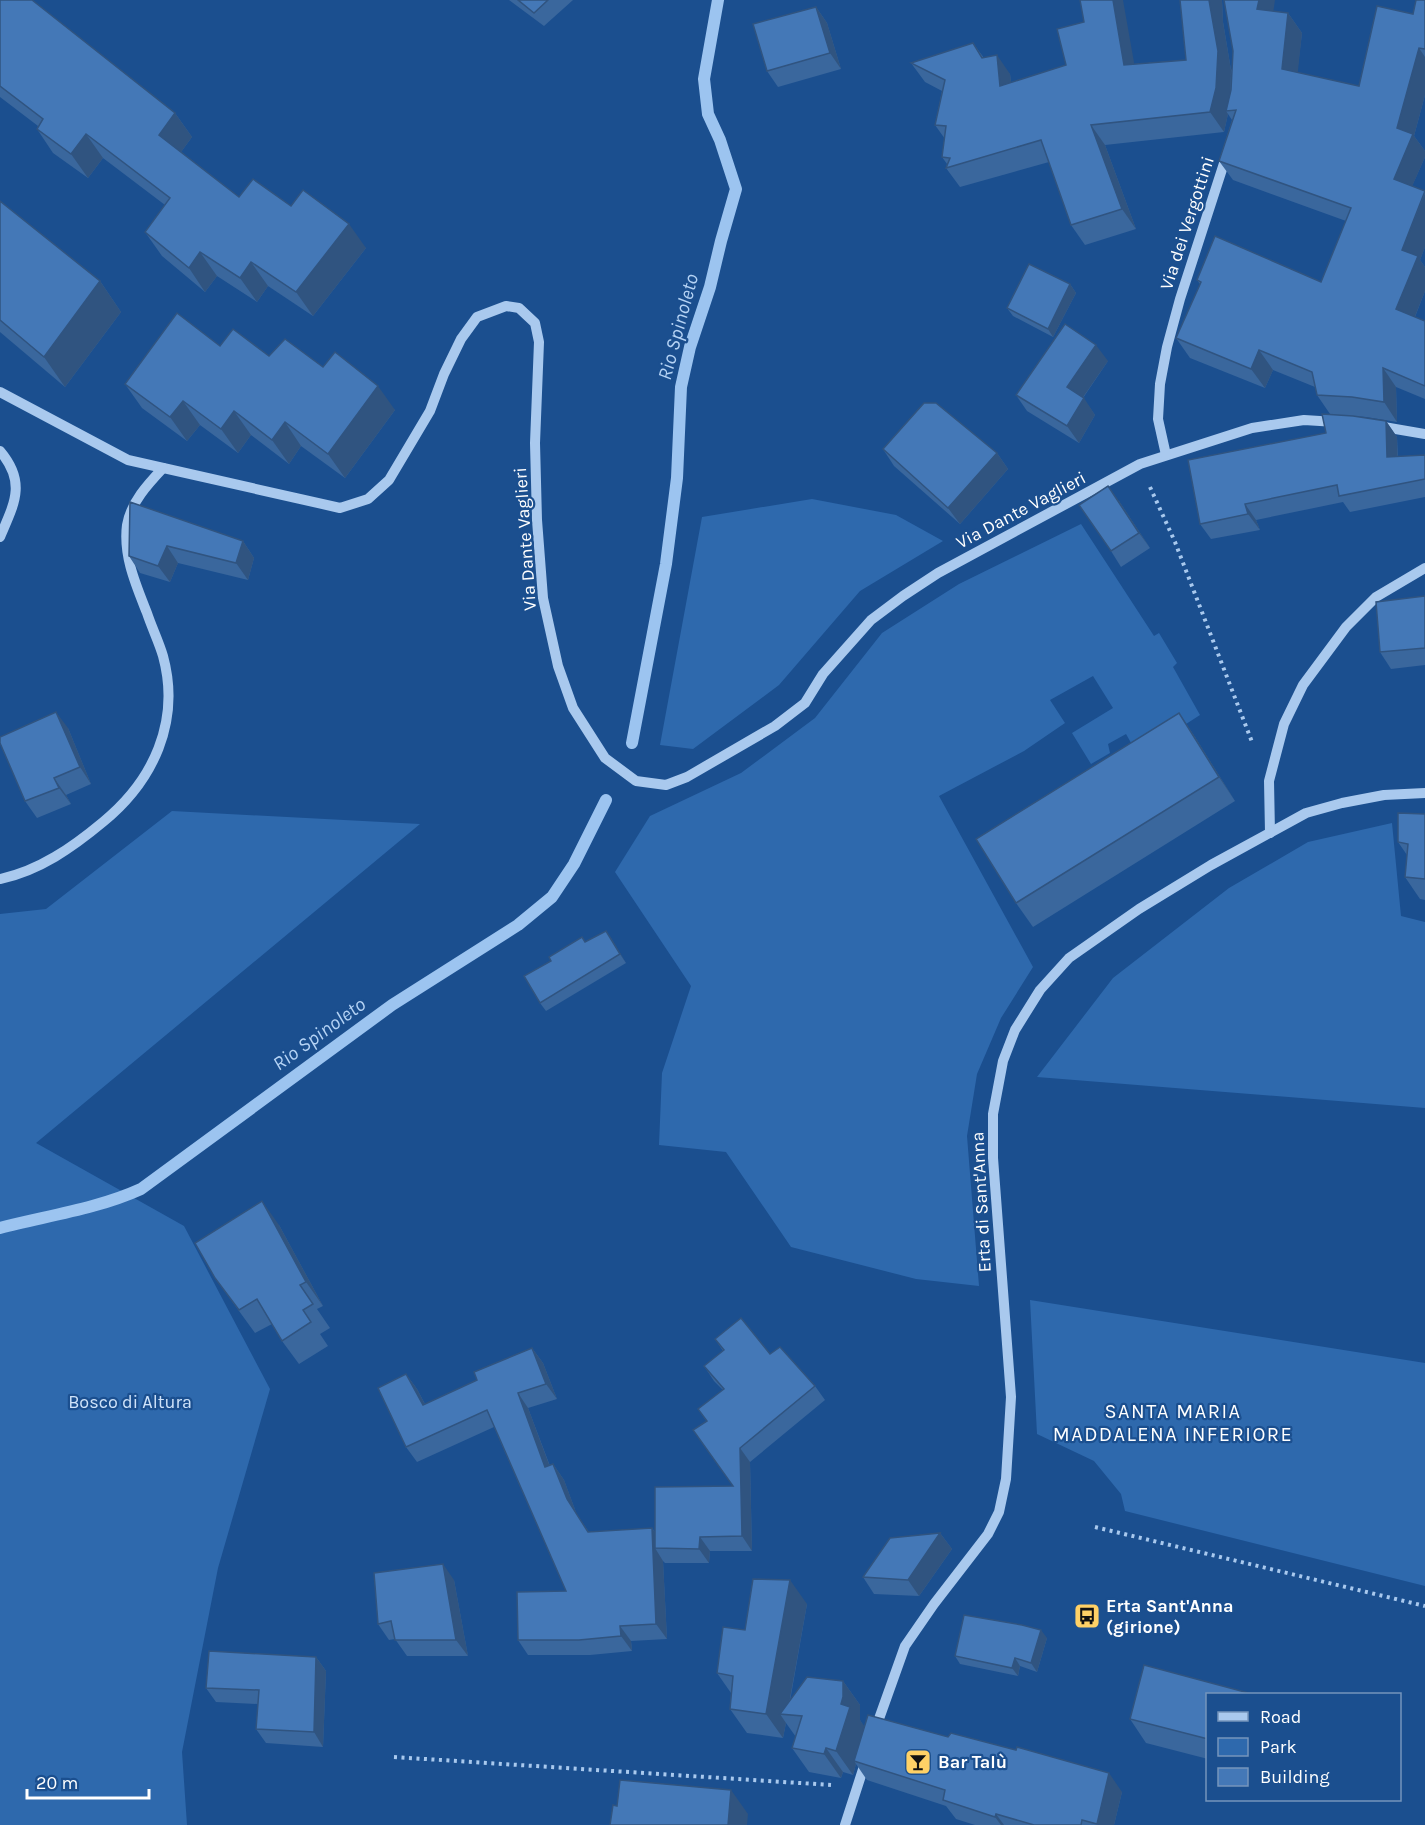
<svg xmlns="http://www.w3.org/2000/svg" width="1425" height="1825" font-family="Karla,sans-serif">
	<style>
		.green { fill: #2e69ad }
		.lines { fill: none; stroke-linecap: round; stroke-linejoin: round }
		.stream { stroke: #9cc4f0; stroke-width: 12 }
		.path { stroke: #a9c9ee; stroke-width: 4; stroke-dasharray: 3 4.5; stroke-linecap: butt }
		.minor { stroke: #a9c9ee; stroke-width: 10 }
		.wall { fill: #3a679d }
		.shaded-wall { fill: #305480 }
		.building { fill: #4478b7; stroke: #305480; stroke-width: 1.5 }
		.labels { text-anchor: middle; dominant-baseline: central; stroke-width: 4.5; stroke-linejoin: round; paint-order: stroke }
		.street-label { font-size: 18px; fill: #fff; stroke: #1b4f8f }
		.park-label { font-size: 18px; fill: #cfe3fa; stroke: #1b4f8f }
		.poi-label { font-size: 18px; font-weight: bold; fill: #fff; stroke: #1b4f8f; text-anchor: start }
		.water-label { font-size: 20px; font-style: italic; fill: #b5d3f5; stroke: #1b4f8f }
		.neighbourhood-label { font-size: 20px; letter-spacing: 1.5px; fill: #fff; stroke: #1b4f8f }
	</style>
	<rect width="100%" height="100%" fill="#1b4f8f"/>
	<g class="green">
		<polygon points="812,499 896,515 943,541 860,591 779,685 693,749 660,745 702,517"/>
		<polygon points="1081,524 1154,636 1159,633 1177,663 1173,667 1200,715 1138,755 1126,734 1108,744 1110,753 1091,764 1072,733 1113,708 1093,676 1050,700 1065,723 1024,751 939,796 1033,967 1001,1018 977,1074 967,1136 979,1286 916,1279 791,1247 726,1152 659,1145 662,1073 691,986 615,872 650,816 741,773 815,718 882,633 959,584"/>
		<polygon points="172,811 420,824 36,1143 184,1226 270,1389 218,1568 182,1752 187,1825 0,1825 0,914 46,909"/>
		<polygon points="1392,823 1401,916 1425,922 1425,1108 1037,1077 1113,978 1229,888 1308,842"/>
		<polygon points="1030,1300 1425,1363 1425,1586 1125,1511 1121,1494 1094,1461 1037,1434"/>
	</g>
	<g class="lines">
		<g class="stream">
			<polyline points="632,743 666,564 677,478 681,387 690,347 710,287 721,241 736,189 720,140 708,114 704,79 718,0"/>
			<path d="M0,1228C46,1216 97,1209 141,1189L392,1005L518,925L552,897L574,864L606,800"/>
		</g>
		<g class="path">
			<polyline points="1150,487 1175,542 1252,742"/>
			<polyline points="1095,1527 1425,1606"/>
			<polyline points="394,1757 831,1785"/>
		</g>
		<g class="minor">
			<polyline points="0,392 128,460 340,508 368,499 389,480 430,411 444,374 461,339 477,317 506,306 519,308 535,323 539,342 535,443 537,520 543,598 558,666 573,708 605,758 636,781 666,785 687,777 775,726 805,703 823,674 871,620 903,596 938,573 1140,464 1252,428 1304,420 1336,422"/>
			<polyline points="1378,426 1425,434"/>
			<path d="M0,451C27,483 14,504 0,537"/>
			<polyline points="1166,455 1158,419 1160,384 1167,347 1180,299 1227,154"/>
			<polyline points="1270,833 1269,781 1284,724 1303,685 1346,627 1376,597 1425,568"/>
			<path d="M0,879C39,871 73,847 103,822C153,781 181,722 163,656C159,642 152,628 147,613C136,585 123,556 127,525C131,502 148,484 163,468"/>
			<polyline points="875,1730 905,1646 934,1604 988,1534 999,1512 1006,1479 1011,1397 993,1158 993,1114 1003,1061 1015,1030 1040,990 1069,958 1139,909 1211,865 1306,813 1342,803 1384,795 1425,793"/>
			<polyline points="845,1825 866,1760"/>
		</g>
	</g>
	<g class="wall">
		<polygon points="0,0 175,113 192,137 181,152 239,197 291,206 366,248 313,316 268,286 257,302 217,276 205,292 162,256 145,232 165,205 103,158 88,178 53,153 37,129 38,126 0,97"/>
		<polygon points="509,0 573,0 544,26"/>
		<polygon points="1180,0 1222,0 1223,22 1231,70 1274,11 1288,13 1302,33 1297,73 1359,86 1413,14 1425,0 1425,95 1414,136 1425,151 1425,157 1412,186 1425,191 1425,247 1420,260 1425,267 1425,291 1415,317 1425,321 1425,399 1396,387 1397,422 1366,417 1355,416 1386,421 1397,437 1398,457 1425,455 1425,497 1350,512 1343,502 1256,520 1260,530 1211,539 1200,524 1326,433 1330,414 1317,395 1315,387 1273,370 1265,388 1190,358 1176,338 1200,284 1197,280 1321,282 1346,221 1233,180 1219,161 1232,120 1228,114 1224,132 1105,145 1136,229 1085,245 1071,225 1049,162 960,187 946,168 947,164 942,157 945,139 935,125 942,91 925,82 911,63 973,43 984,58 1010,74 1011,82 1134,64 1186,60"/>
		<polygon points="816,7 827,23 841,69 778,87 767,71"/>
		<polygon points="0,201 100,281 121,312 65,387 0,332"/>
		<polygon points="1070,284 1076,293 1053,337 1013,316 1007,308"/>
		<polygon points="269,356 323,367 395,410 345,478 301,446 289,464 251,435 238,453 200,425 187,441 142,408 125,384"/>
		<polygon points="1108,361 1083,398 1095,415 1079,443 1027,411 1016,395"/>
		<polygon points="883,449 997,453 1008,469 960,524 894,466"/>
		<polygon points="1119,501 1150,548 1121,567 1111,551"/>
		<polygon points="130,502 243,541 254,558 248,580 178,563 170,582 140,573 129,556"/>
		<polygon points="1425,596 1425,665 1391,669 1380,652"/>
		<polygon points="1179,713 1195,737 1235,801 1033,927 1016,903"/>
		<polygon points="68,728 91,784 66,795 71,804 37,818 25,801"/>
		<polygon points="1425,814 1425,900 1420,899 1405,877 1407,855 1398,842"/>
		<polygon points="606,931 626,963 546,1011 540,1003 585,942"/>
		<polygon points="279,1225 323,1306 317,1309 330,1328 320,1334 328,1346 299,1364 282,1341 272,1324 255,1333 215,1278"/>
		<polygon points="715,1339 770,1354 815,1386 825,1400 750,1462 752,1551 710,1551 709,1563 665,1563 663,1561 667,1639 631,1641 632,1651 590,1655 528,1655 518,1640 566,1591 494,1427 417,1462 406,1447 406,1374 417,1389 425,1404 477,1380 532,1348 543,1363 557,1399 528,1408 550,1466 553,1464 564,1480 577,1515 589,1532 652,1528 655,1532 733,1486 707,1422 698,1409 723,1390 714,1381 704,1366 723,1351"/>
		<polygon points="940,1533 952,1549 919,1596 874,1594 863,1577"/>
		<polygon points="454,1580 468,1656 407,1656 395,1639 389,1640 378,1624"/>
		<polygon points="807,1604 790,1701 843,1681 860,1705 860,1720 864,1727 1122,1792 1114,1825 975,1825 956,1819 946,1806 867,1780 856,1764 853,1775 843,1772 841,1778 809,1772 792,1748 796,1737 786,1723 783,1738 747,1733 730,1709 731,1693 717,1673 745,1630"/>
		<polygon points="1047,1638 1037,1672 1020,1666 1018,1676 960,1664 955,1656"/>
		<polygon points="316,1657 326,1671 323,1747 266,1743 256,1729 258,1704 216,1702 206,1688"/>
		<polygon points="1208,1695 1208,1759 1146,1743 1130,1719"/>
	</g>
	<g class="shaded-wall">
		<polygon points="1113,0 1123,0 1138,85 1124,65"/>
		<polygon points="1209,0 1222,0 1223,22 1231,70 1230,108 1226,111 1228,114 1224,132 1210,112"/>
		<polygon points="1259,0 1275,0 1271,28 1257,9"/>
		<polygon points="816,7 827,23 841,69 830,53"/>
		<polygon points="1288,13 1302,33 1296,89 1282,69"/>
		<polygon points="1419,48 1425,57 1425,95 1414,136 1425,151 1425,157 1407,198 1394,179 1397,128"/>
		<polygon points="997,55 1010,74 1014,105 1000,86"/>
		<polygon points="175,113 192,137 176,159 159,135"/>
		<polygon points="1091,125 1105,145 1136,229 1122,209"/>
		<polygon points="86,134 103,158 88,178 71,154"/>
		<polygon points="1425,193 1425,247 1420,260 1425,267 1425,291 1410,329 1396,309 1402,250"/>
		<polygon points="349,224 366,248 313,316 296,292"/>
		<polygon points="200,252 217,276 205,292 189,268"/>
		<polygon points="251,262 268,286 257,302 240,278"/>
		<polygon points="100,281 121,312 65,387 44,357"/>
		<polygon points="1070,284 1076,293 1053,337 1048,329"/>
		<polygon points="1096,345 1108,361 1079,403 1067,387"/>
		<polygon points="1259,350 1273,370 1265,388 1251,369"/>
		<polygon points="1383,368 1396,387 1397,422 1384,402"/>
		<polygon points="378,386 395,410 345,478 328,454"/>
		<polygon points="1084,398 1095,415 1079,443 1067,426"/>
		<polygon points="183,401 200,425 187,441 170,417"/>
		<polygon points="234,411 251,435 238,453 221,429"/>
		<polygon points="1386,421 1397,437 1398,473 1387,457"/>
		<polygon points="285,422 301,446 289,464 272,440"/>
		<polygon points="997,453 1008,469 960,524 948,508"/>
		<polygon points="1108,486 1119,501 1150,548 1139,533"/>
		<polygon points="1245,504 1256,520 1260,530 1248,514"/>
		<polygon points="243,541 254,558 248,580 236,563"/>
		<polygon points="167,546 178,563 170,582 158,566"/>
		<polygon points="56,712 68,728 91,784 80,767"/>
		<polygon points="1179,713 1195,737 1235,801 1219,777"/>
		<polygon points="54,778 66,795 71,804 59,788"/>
		<polygon points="606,931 612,939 626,963 620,954"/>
		<polygon points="262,1201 279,1225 323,1306 306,1282"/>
		<polygon points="532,1348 543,1363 557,1399 546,1384"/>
		<polygon points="406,1374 417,1389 433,1420 423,1405"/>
		<polygon points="518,1393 528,1408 556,1483 545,1467"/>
		<polygon points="740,1448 750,1462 752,1551 742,1536"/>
		<polygon points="553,1464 564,1480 577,1515 599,1548 567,1499"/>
		<polygon points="652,1528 663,1544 655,1548 663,1561 667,1639 656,1624"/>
		<polygon points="940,1533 952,1549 919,1596 908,1580"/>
		<polygon points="700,1537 710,1551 709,1563 699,1549"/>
		<polygon points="443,1564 454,1580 468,1656 456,1640"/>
		<polygon points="790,1580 807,1604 787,1715 780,1714 786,1723 783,1738 766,1714"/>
		<polygon points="620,1626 631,1641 632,1651 621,1636"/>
		<polygon points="1041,1630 1047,1638 1037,1672 1031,1663"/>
		<polygon points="316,1657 326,1671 323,1747 314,1732"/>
		<polygon points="1015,1658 1020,1666 1018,1676 1012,1668"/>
		<polygon points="843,1681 860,1705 860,1720 867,1730 854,1761 856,1764 853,1775 836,1751"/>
		<polygon points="826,1748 843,1772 841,1778 824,1754"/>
		<polygon points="1109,1773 1122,1792 1114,1825 1098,1825 1097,1824"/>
		<polygon points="731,1790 748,1814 747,1825 728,1825"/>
		<polygon points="996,1814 1004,1825 1001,1825 995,1817"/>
	</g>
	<g class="building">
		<polygon points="0,0 32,0 175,113 159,135 239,197 253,179 291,206 303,190 349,224 296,292 251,262 240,278 200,252 189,268 145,232 170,198 86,134 71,154 37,129 43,119 0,86"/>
		<polygon points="518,0 548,0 534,13"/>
		<polygon points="1080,0 1113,0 1124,65 1186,60 1180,0 1209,0 1218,51 1216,88 1210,112 1091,125 1122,209 1071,225 1041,140 946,168 950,158 942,157 946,126 935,125 945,80 911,63 973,43 982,58 997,55 1000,86 1066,65 1057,29 1084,22"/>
		<polygon points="1224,0 1259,0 1257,9 1288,13 1282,69 1359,86 1377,6 1413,14 1416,0 1425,0 1425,49 1419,48 1397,128 1413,134 1394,179 1425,191 1402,250 1418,256 1396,309 1425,321 1425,386 1383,368 1384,402 1352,397 1317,395 1312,372 1259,350 1251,369 1176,338 1201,282 1197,280 1215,236 1321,282 1351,208 1219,161 1236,110 1226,111 1231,90 1233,51"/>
		<polygon points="816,7 830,53 767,71 753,24"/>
		<polygon points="0,201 100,281 44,357 0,320"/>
		<polygon points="1029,264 1070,284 1048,329 1007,308"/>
		<polygon points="177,313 220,346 233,329 269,356 285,339 323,367 335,352 378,386 328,454 285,422 272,440 234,411 221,429 183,401 170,417 125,384"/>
		<polygon points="1065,324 1096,345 1067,387 1084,398 1067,426 1016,395"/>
		<polygon points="924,403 936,403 997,453 948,508 883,449"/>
		<polygon points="1322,414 1353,416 1386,421 1387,457 1425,455 1425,479 1339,496 1337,485 1245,504 1248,514 1200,524 1188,460 1326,433"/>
		<polygon points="1108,486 1139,533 1111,551 1079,505"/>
		<polygon points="130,502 243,541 236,563 167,546 158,566 129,556"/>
		<polygon points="1425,596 1425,648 1380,652 1376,602"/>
		<polygon points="56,712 80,767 54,778 59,788 25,801 0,743 0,737"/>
		<polygon points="1179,713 1219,777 1016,903 976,839"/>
		<polygon points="1398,813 1425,814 1425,879 1405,877 1408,844 1398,842"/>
		<polygon points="606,931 620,954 540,1003 524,976 551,961 549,957 582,937 585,942"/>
		<polygon points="262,1201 306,1282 300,1285 313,1304 303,1310 311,1322 282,1341 257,1299 239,1310 215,1278 195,1243"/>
		<polygon points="741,1318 770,1354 780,1347 815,1386 740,1448 742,1536 700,1537 699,1549 655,1548 655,1487 733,1486 693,1430 707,1421 698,1409 724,1389 704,1366 724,1350 715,1339"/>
		<polygon points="532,1348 546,1384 518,1393 545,1467 553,1464 567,1499 588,1532 652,1528 656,1624 620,1626 621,1636 579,1640 518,1640 517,1592 566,1591 487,1410 406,1447 378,1388 406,1374 423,1405 477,1380 474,1372"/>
		<polygon points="940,1533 908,1580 863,1577 890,1538"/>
		<polygon points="443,1564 456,1640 395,1640 391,1621 378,1624 374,1573"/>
		<polygon points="753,1579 790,1580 766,1714 730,1709 733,1676 717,1673 723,1627 745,1630"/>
		<polygon points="964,1615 1022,1625 1041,1630 1031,1663 1015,1658 1012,1668 955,1656"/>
		<polygon points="209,1651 316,1657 314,1732 256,1729 259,1690 206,1688"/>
		<polygon points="1144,1665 1256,1695 1208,1695 1208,1739 1130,1719"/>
		<polygon points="807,1677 843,1681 843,1697 841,1704 850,1707 836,1751 826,1748 824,1754 792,1748 802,1716 780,1714"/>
		<polygon points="868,1715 948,1737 951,1733 1016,1750 1017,1747 1109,1773 1097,1824 1082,1820 1081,1825 1034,1825 996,1814 995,1817 943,1800 945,1790 854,1761"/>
		<polygon points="620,1780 731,1790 728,1825 610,1825 613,1805 617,1806"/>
	</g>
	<defs>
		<symbol id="bus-square" viewBox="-11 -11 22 22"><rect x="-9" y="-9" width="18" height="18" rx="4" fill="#ffd166" stroke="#1b4f8f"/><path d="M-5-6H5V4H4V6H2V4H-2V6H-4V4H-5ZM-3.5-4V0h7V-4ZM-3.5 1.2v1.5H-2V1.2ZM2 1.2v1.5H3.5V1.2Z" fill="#111"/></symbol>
		<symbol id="bar-square" viewBox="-11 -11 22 22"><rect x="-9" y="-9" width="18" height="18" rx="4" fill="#ffd166" stroke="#1b4f8f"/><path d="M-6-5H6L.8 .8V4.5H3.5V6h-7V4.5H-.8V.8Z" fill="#111"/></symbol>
	</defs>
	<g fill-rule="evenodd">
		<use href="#bus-square" x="1072" y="1601" width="30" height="30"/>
		<use href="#bar-square" x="903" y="1747" width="30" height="30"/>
	</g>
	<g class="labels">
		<g class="street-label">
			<text transform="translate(1187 223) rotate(-72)">Via dei Vergottini</text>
			<text transform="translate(1021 510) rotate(-28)">Via Dante Vaglieri</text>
			<text transform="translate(525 539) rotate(-94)">Via Dante Vaglieri</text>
			<text transform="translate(981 1202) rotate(-93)">Erta di Sant'Anna</text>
		</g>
		<g class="park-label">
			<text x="130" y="1402">Bosco di Altura</text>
		</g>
		<g class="poi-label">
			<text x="1106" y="1606">Erta Sant'Anna<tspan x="1106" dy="21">(girione)</tspan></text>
			<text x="938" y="1762">Bar Talù</text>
		</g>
		<g class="water-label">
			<text transform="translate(678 327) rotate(-75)">Rio Spinoleto</text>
			<text transform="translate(319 1034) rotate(-36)">Rio Spinoleto</text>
		</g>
		<g class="neighbourhood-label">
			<text x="1173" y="1411">SANTA MARIA<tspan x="1173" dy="23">MADDALENA INFERIORE</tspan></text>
		</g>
	</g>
	<rect x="1206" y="1693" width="195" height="108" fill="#1b4f8f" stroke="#7695bc" stroke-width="1.5"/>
	<rect x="1218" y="1712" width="30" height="9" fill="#a9c9ee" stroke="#7695bc" stroke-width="1.5"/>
	<text x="1260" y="1723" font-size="18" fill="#ffffff">Road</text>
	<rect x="1218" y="1738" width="30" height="18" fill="#2e69ad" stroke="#7695bc" stroke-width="1.5"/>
	<text x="1260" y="1753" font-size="18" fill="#ffffff">Park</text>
	<rect x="1218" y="1768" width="30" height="18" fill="#4478b7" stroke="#7695bc" stroke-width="1.5"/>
	<text x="1260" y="1783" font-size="18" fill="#ffffff">Building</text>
	<path d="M27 1789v9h122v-9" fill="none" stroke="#ffffff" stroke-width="3"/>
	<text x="36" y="1789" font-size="18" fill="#ffffff" stroke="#1b4f8f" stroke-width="4.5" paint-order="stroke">20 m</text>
</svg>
